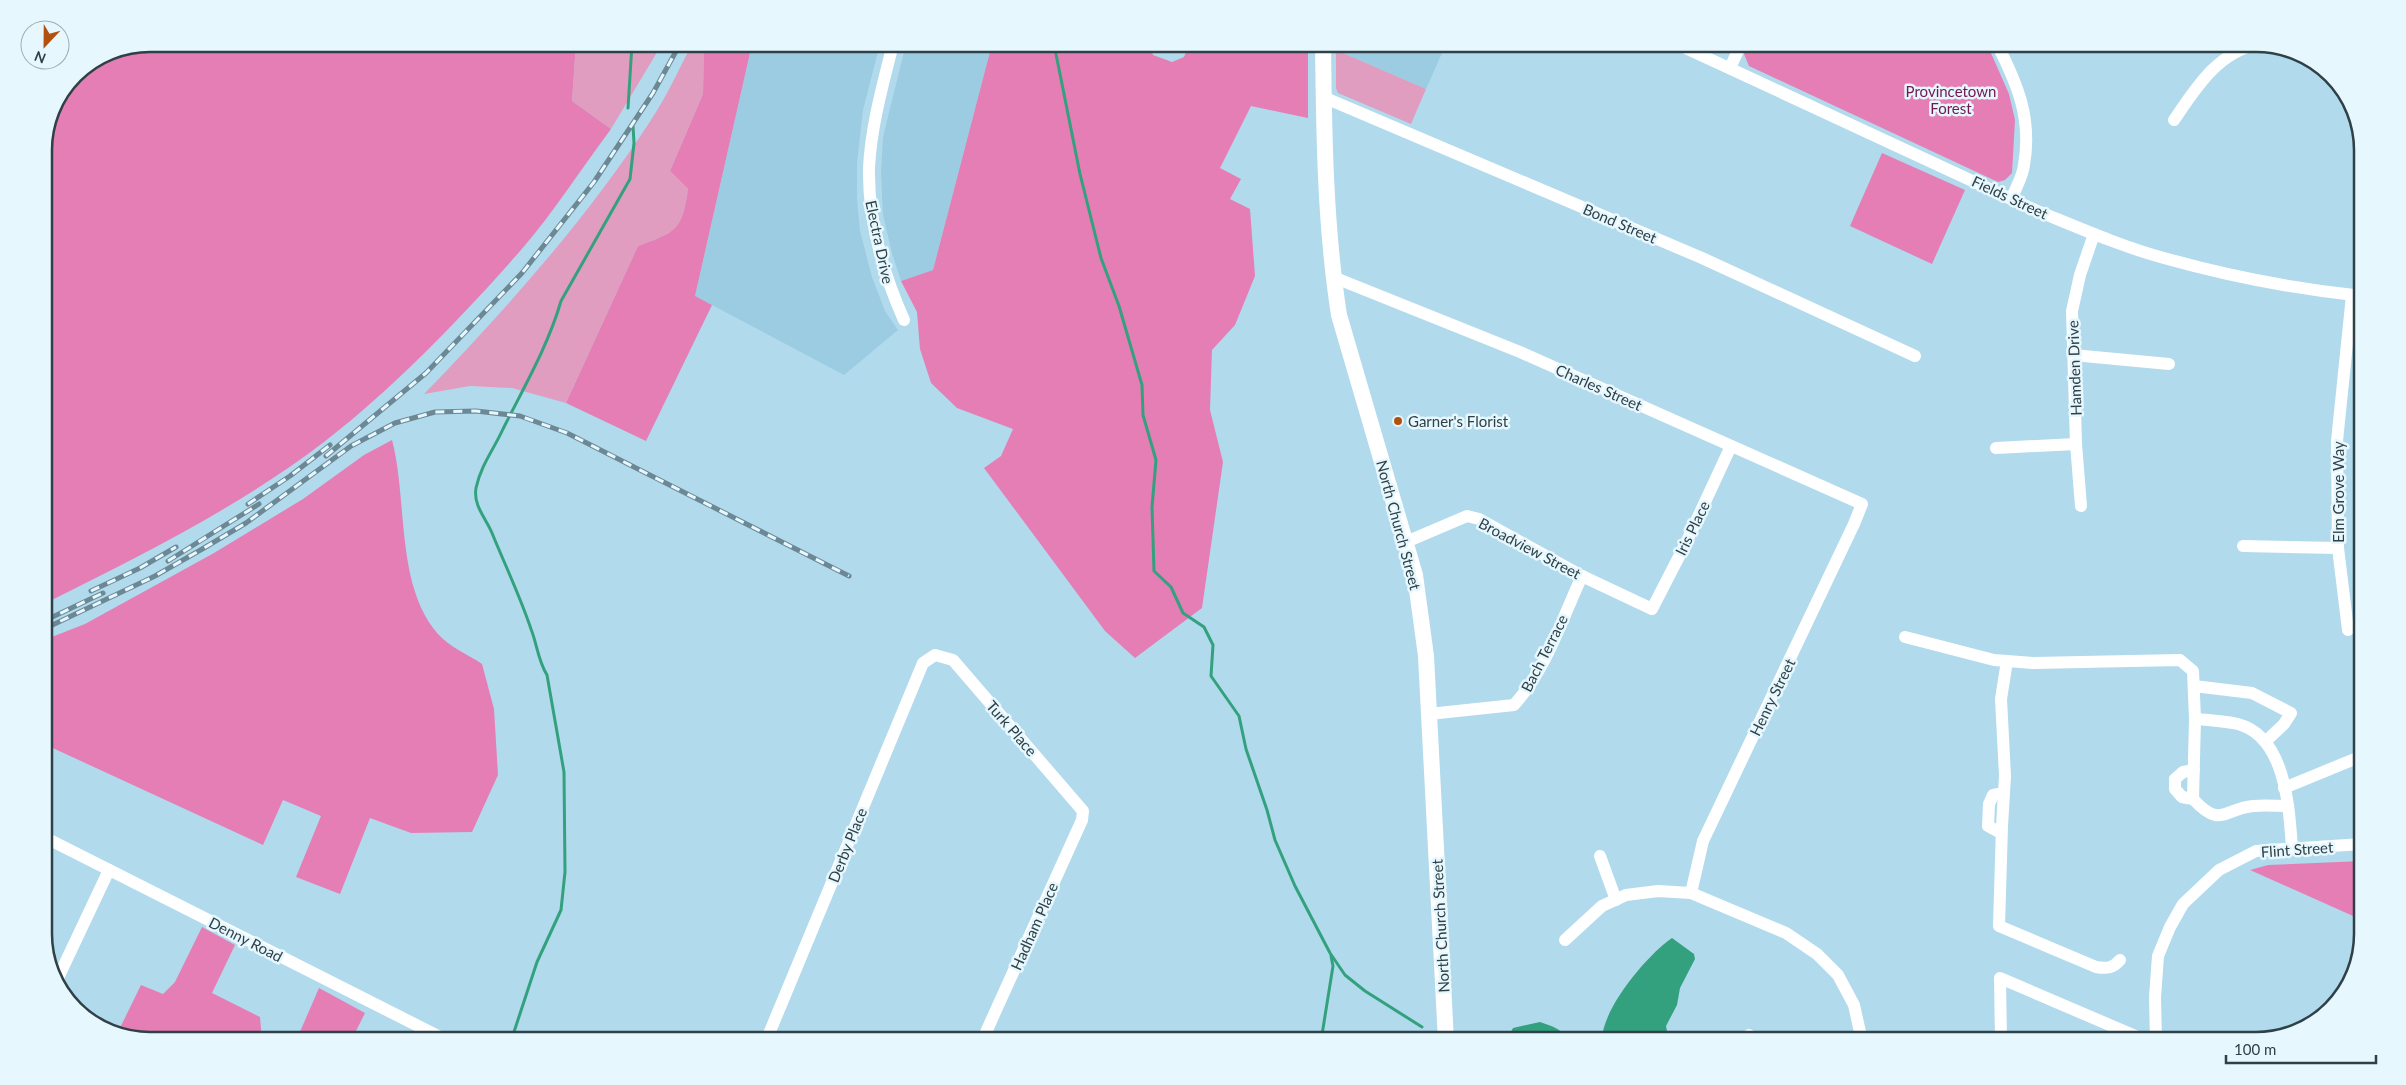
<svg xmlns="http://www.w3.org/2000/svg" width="2406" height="1085" font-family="Lato,sans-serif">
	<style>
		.built { fill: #9ccce2 }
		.green { fill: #e19dbf }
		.forest { fill: #e47eb5 }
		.water { fill: #33a17e }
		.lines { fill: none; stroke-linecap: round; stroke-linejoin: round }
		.stream { stroke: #33a17e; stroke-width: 3 }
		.street { stroke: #fff; stroke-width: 12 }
		.secondary { stroke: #fff; stroke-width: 16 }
		.rail-casing { stroke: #6c8895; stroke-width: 5 }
		.rail { stroke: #e6f7fe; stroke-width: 3; stroke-dasharray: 9; stroke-linecap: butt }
		.poi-dot { fill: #b2510f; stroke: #e6f7fe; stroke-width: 2 }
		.labels { text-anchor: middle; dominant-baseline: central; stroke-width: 5; stroke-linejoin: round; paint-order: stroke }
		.park-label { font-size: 15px; fill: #721850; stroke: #e6f7fe }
		.street-label { font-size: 15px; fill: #2f4047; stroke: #e6f7fe }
		.poi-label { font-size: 15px; fill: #2f4047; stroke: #e6f7fe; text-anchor: start }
		.rim { fill: none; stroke: #2f4047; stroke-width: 2.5 }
	</style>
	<rect width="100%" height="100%" fill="#b1daed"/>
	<g class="built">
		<polygon points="752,44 880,44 863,110 857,163 857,199 860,231 872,277 885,311 898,330 844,375 695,296"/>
		<polygon points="906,44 992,44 933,270 901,281 892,253 883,215 881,173 883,137"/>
		<polygon points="1336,44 1446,44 1426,89 1336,50"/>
	</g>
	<g class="green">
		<polygon points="576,44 662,44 611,129 572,101"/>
		<path d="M692,44H704L703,94L670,171L688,189C682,231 676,232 638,246L566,403L512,388L470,386L424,394C506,309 586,220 651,120C667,96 679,69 692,44Z"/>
		<polygon points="1336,50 1426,89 1411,124 1338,93 1336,88"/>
	</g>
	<g class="forest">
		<path d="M151,44H576L572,101L611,129C581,169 554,212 521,250C461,318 396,386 324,442C239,507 140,556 44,604V144L52,109L75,75L110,52Z"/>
		<path d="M704,44H752L695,296L712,305L646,441L566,403L638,246C676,232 682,231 688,189L670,171L703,94Z"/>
		<polygon points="992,44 1149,44 1153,55 1172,62 1184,57 1189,44 1308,44 1308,118 1251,106 1220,168 1241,179 1230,199 1250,209 1255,276 1235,325 1212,350 1210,410 1223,462 1202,608 1135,658 1105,631 984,468 1001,456 1013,429 957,408 931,383 920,349 917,312 901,281 933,270"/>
		<polygon points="1698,44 1728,44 1724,50 1716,52"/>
		<polygon points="1749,44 1987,44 2009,94 2015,120 2012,173 2005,180 1998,182 1749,66 1744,54"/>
		<polygon points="1882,153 1965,190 1932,264 1850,226"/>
		<path d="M392,440C408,500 395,585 438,634C448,646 469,655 482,664L494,709L498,775L472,832L411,833L370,818L340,894L296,877L321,816L283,800L263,845L44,744V640L85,624L214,553L303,499L364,455Z"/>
		<polygon points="2362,861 2362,920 2250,870 2268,865"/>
		<polygon points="202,927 235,945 212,993 260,1017 262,1041 151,1041 117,1034 141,985 163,994 175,982"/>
		<polygon points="319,988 365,1013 351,1041 296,1041"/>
	</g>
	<g class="water">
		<path d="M1672,938L1694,954L1695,959L1680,988L1677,1005L1666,1026L1669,1041H1602C1601,1010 1647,955 1672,938Z"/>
		<path d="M1540,1022C1551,1026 1564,1029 1567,1041H1506L1513,1028Z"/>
	</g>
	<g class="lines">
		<g class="stream">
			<polyline points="1054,44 1080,174 1101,258 1119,306 1142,385 1143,415 1156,460 1152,507 1154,571 1171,587 1183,613 1204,627 1213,645 1211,676 1239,716 1246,749 1267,810 1275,840 1295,886 1330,953 1345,975 1365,991 1422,1027"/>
			<polyline points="628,108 632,44"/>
			<polyline points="1462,1038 1471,1041"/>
			<path d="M511,1041L537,962L561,910L565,872L564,772L547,675C538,661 537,644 531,629C520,596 505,565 492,533C486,518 473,506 476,488C481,465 494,449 503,429C524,387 548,346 561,301L630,179L634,143L633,126"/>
			<polyline points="1321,1041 1333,966 1331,956"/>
		</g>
		<g class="street">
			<path d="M893,44C883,84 871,126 869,168C868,220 883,273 904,320"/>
			<path d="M1677,44L2035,210C2077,227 2120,246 2164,258C2228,276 2296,289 2362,296"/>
			<path d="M1997,44C2018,85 2032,119 2024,165C2023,176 2016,187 2012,198"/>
			<polyline points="1730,68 1741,44"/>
			<polyline points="1323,97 1702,258 1915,356"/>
			<path d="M2174,120C2196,88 2217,53 2258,44"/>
			<polyline points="2360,191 2362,182"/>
			<polyline points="1333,277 1520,352 1862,504 1854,524 1703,841 1691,893"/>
			<polyline points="2073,355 2169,364"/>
			<polyline points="1996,448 2076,444"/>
			<polyline points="2081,506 2076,444 2072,311 2080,275 2094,234"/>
			<polyline points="1406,542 1467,516 1479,519 1582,576 1652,609 1686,543 1731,446"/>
			<polyline points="2243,546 2338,548"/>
			<polyline points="2348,630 2338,548 2337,441 2352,295"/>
			<path d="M1905,637L1994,660L2033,663L2180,660L2193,671L2195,719L2193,799C2221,829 2223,809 2253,806C2264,805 2277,806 2288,806"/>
			<path d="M2007,661L2001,699L2005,776L2002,826L1999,926L2096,967C2107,969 2113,968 2120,960"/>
			<polyline points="2194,686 2252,693 2291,713 2284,724 2266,741"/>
			<path d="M1429,714L1514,705C1546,670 1562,619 1582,576"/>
			<path d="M2195,719C2210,720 2224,721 2238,724C2286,737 2289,808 2292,848"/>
			<polyline points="2284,788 2362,756"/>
			<polyline points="2193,799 2182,797 2175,789 2175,779 2183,772 2194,770"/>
			<polyline points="2001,833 1988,826 1989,804 1993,795 2004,793"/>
			<polyline points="44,837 448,1041"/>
			<polyline points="1600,856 1616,900"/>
			<polyline points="1565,940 1602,906 1626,895 1658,891 1691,893 1786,933 1817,954 1838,975 1854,1005 1862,1041"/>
			<polyline points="58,978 109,870"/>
			<polyline points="1749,1035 1749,1041"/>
			<polyline points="766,1041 923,663 935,655 953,660 1083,811 1082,820 982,1041"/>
			<polyline points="2001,1041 2000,978 2147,1041"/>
			<polyline points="2156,1041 2155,997 2158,956 2170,927 2183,904 2219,870 2256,851 2362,844"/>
		</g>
		<path class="secondary" d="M1323,44C1324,135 1325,225 1339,315L1415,575L1426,656L1446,1041"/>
		<defs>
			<g id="rail">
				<polyline points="326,456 426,373 522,273 594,182 653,93 680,44"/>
				<polyline points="248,504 290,476 330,445"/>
				<polyline points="168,561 259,504"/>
				<polyline points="91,591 140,568 176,547"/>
				<polyline points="44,621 103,593"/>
				<polyline points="44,629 155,576 204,548 246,523 351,446 395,423 435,412 476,411 520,416 567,433 849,576"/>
			</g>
		</defs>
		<use href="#rail" class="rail-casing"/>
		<use href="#rail" class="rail"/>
	</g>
	<circle class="poi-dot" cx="1398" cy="421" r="5"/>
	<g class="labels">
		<g class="park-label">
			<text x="1951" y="91">Provincetown<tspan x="1951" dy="17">Forest</tspan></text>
		</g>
		<g class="street-label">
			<text transform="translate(2010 197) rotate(25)">Fields Street</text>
			<text transform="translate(1620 223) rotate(23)">Bond Street</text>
			<text transform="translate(880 242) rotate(78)">Electra Drive</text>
			<text transform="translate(2074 368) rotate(-92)">Hamden Drive</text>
			<text transform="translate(1599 387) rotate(24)">Charles Street</text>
			<text transform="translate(2338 492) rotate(-90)">Elm Grove Way</text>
			<text transform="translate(1399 525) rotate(75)">North Church Street</text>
			<text transform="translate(1692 528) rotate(-64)">Iris Place</text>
			<text transform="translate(1530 548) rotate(28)">Broadview Street</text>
			<text transform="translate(1544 653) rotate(-63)">Bach Terrace</text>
			<text transform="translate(1772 697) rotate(-64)">Henry Street</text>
			<text transform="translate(1012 728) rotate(49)">Turk Place</text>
			<text transform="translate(847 845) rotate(-68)">Derby Place</text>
			<text transform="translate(2297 849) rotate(-4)">Flint Street</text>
			<text transform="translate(1034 926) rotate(-66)">Hadham Place</text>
			<text transform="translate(1440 926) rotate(-93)">North Church Street</text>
			<text transform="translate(246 939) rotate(27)">Denny Road</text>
		</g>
		<g class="poi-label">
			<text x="1408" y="421">Garner's Florist</text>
		</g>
	</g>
	<path d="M0 0H2406V1085H0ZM150 52H2256A98 98 0 0 1 2354 150V934A98 98 0 0 1 2256 1032H150A98 98 0 0 1 52 934V150A98 98 0 0 1 150 52Z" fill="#e6f7fe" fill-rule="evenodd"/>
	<path class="rim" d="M150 52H2256A98 98 0 0 1 2354 150V934A98 98 0 0 1 2256 1032H150A98 98 0 0 1 52 934V150A98 98 0 0 1 150 52Z"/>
	<g transform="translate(45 45) rotate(202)"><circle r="24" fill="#e6f7fe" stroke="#9daeb5"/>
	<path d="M0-4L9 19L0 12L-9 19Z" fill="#b2510f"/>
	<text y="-8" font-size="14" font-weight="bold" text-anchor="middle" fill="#2f4047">N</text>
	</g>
	<path d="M2226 1055v8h150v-8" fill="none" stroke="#2f4047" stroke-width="2.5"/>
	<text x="2234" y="1055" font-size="15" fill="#2f4047" stroke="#e6f7fe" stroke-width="4" paint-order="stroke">100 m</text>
</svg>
